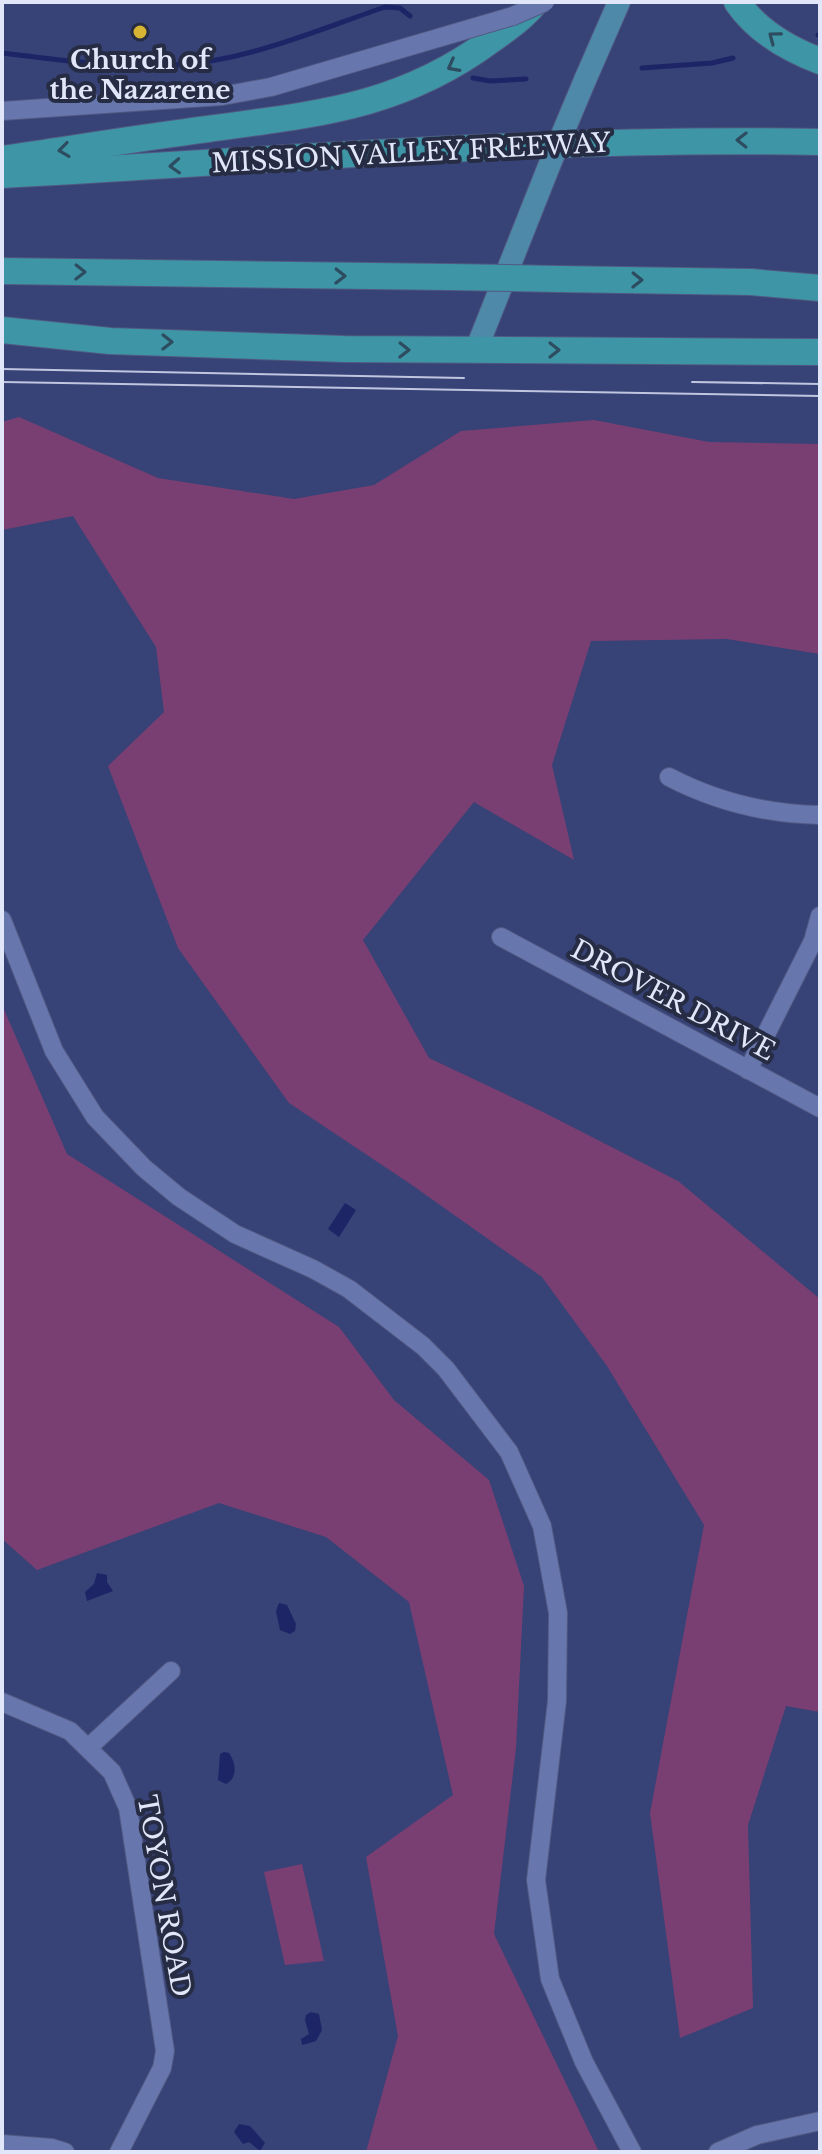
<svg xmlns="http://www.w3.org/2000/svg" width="822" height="2154" font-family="'Libre Baskerville',serif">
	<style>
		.green { fill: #7a3f72 }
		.water { fill: #1d2567 }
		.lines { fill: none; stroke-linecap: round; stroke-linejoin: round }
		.stream { stroke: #1d2567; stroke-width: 5 }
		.minor-casing { stroke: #515982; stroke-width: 20 }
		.major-casing { stroke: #515982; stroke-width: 24 }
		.highway-casing { stroke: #515982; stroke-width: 28 }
		.minor { stroke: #6876ae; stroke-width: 18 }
		.major { stroke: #4e89a9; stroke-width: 22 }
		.highway { stroke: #3d95a5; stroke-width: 26 }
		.tram { stroke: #c0c6e0; stroke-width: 2 }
		.minor-bridge-casing { stroke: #515982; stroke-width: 20; stroke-linecap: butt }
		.major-bridge-casing { stroke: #515982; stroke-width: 24; stroke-linecap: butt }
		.highway-bridge-casing { stroke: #515982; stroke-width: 28; stroke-linecap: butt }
		.minor-bridge { stroke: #6876ae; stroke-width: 18 }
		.major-bridge { stroke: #4e89a9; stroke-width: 22 }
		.highway-bridge { stroke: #3d95a5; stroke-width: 26 }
		.oneway { stroke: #2d4c60 }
		.poi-dot { fill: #d8b434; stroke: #262c43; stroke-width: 3 }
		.labels { text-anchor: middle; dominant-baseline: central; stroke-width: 8; stroke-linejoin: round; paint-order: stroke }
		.poi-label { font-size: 26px; font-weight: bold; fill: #e1e6f9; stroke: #262c43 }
		.street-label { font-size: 26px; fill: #e1e6f9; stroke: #262c43 }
	</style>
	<rect width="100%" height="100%" fill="#374276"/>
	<g class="green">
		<polygon points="19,417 158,478 294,499 374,485 461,431 594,420 709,442 820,444 820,654 727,639 591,641 552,765 574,860 474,802 363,940 429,1058 541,1111 678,1181 820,1299 820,1712 786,1706 748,1825 753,2008 680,2038 650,1813 704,1525 607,1366 542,1277 409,1183 289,1103 178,948 108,766 164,712 156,647 73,516 2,530 2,422"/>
		<polygon points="2,1005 67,1154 339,1327 394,1400 489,1480 524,1586 516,1748 494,1934 599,2152 366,2152 398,2036 366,1857 453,1795 409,1602 326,1537 219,1503 37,1570 2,1539"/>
		<polygon points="302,1864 324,1961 285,1965 264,1872"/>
	</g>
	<g class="water">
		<polygon points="345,1203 356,1210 339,1237 328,1229"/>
		<polygon points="97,1573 107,1575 107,1582 113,1591 87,1601 85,1592 94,1584"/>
		<polygon points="279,1603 287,1605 296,1624 295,1631 290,1634 280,1630 276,1611"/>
		<path d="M224,1752L229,1753C236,1763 238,1778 226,1784L218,1780L220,1754Z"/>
		<polygon points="311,2012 319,2014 322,2030 316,2041 302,2045 301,2039 309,2034 305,2020 306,2015"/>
		<polygon points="239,2124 250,2126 265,2143 260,2151 249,2142 243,2144 234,2132"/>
	</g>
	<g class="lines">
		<g class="stream">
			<polyline points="818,35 820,35"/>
			<path d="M2,53C59,60 116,68 173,65C245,62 317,30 385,7L400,8L410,16"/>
			<polyline points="642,68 712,63 733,58"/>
			<polyline points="473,78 490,81 526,79"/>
		</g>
		<defs>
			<g id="minor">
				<path d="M669,777C717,802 766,814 820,815"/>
				<polyline points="2,920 54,1051 95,1117 144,1168 179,1197 235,1234 313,1269 349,1289 423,1346 446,1369 509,1452 542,1526 558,1613 557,1701 536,1880 550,1979 584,2062 632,2152"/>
				<polyline points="501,937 820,1108"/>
				<polyline points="748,1070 813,941 820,916"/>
				<polyline points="2,1702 70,1731 112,1772 128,1808 165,2051 162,2068 119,2152"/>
				<polyline points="89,1747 171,1671"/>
				<polyline points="2,2144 52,2148 65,2152"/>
				<polyline points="718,2152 757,2135 820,2121"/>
			</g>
			<g id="major">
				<polyline points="585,80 619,2"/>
				<polyline points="476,350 551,161"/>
			</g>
			<g id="highway">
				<path d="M737,2C757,31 788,49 820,61"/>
				<path d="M2,159C71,149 139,138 208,129C315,114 399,108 490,41C507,29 523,18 536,2"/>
				<path d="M2,175C274,160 547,137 820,142"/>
				<polyline points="2,271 449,277"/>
				<polyline points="559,279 751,282 820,288"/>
				<polyline points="2,330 110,341 344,349 820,352"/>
			</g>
		</defs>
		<use href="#minor" class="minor-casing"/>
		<use href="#major" class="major-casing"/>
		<use href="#highway" class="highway-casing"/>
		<use href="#minor" class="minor"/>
		<use href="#major" class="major"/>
		<use href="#highway" class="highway"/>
		<g class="tram">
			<polyline points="2,369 464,378"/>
			<polyline points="2,382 820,396"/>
			<polyline points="692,382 820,384"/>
		</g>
		<defs>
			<polyline id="minor-bridge" points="2,111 222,96 271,87 513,16 545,2"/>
			<polyline id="major-bridge" points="551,161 585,80"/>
			<polyline id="highway-bridge" points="449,277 559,279"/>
		</defs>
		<use href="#minor-bridge" class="minor-bridge-casing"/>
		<use href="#major-bridge" class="major-bridge-casing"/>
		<use href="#highway-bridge" class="highway-bridge-casing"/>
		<use href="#minor-bridge" class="minor-bridge"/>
		<use href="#major-bridge" class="major-bridge"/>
		<use href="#highway-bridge" class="highway-bridge"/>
	</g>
	<defs><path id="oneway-chevron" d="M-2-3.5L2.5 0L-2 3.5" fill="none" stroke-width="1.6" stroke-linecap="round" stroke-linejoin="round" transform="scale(2)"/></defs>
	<g class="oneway">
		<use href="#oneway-chevron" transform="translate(774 37) rotate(-143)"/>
		<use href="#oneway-chevron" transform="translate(453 66) rotate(152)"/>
		<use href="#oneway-chevron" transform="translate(742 140) rotate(-179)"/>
		<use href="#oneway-chevron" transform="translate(64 150) rotate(172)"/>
		<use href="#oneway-chevron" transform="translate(175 166) rotate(177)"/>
		<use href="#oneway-chevron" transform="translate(80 272) rotate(1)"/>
		<use href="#oneway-chevron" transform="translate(340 276) rotate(1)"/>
		<use href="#oneway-chevron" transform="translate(637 280) rotate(1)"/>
		<use href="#oneway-chevron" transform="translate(167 342) rotate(1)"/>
		<use href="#oneway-chevron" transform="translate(404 350) rotate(1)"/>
		<use href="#oneway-chevron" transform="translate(554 350)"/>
	</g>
	<circle class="poi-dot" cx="140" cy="32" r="8"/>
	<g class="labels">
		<g class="poi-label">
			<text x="140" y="60">Church of<tspan x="140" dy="30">the Nazarene</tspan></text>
		</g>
		<g class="street-label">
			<text transform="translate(411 153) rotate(-3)">MISSION VALLEY FREEWAY</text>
			<text transform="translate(673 1000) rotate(28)">DROVER DRIVE</text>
			<text transform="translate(164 1896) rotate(80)">TOYON ROAD</text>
		</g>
	</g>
	<rect width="822" height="2154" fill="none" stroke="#e1e6f9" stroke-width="8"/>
</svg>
